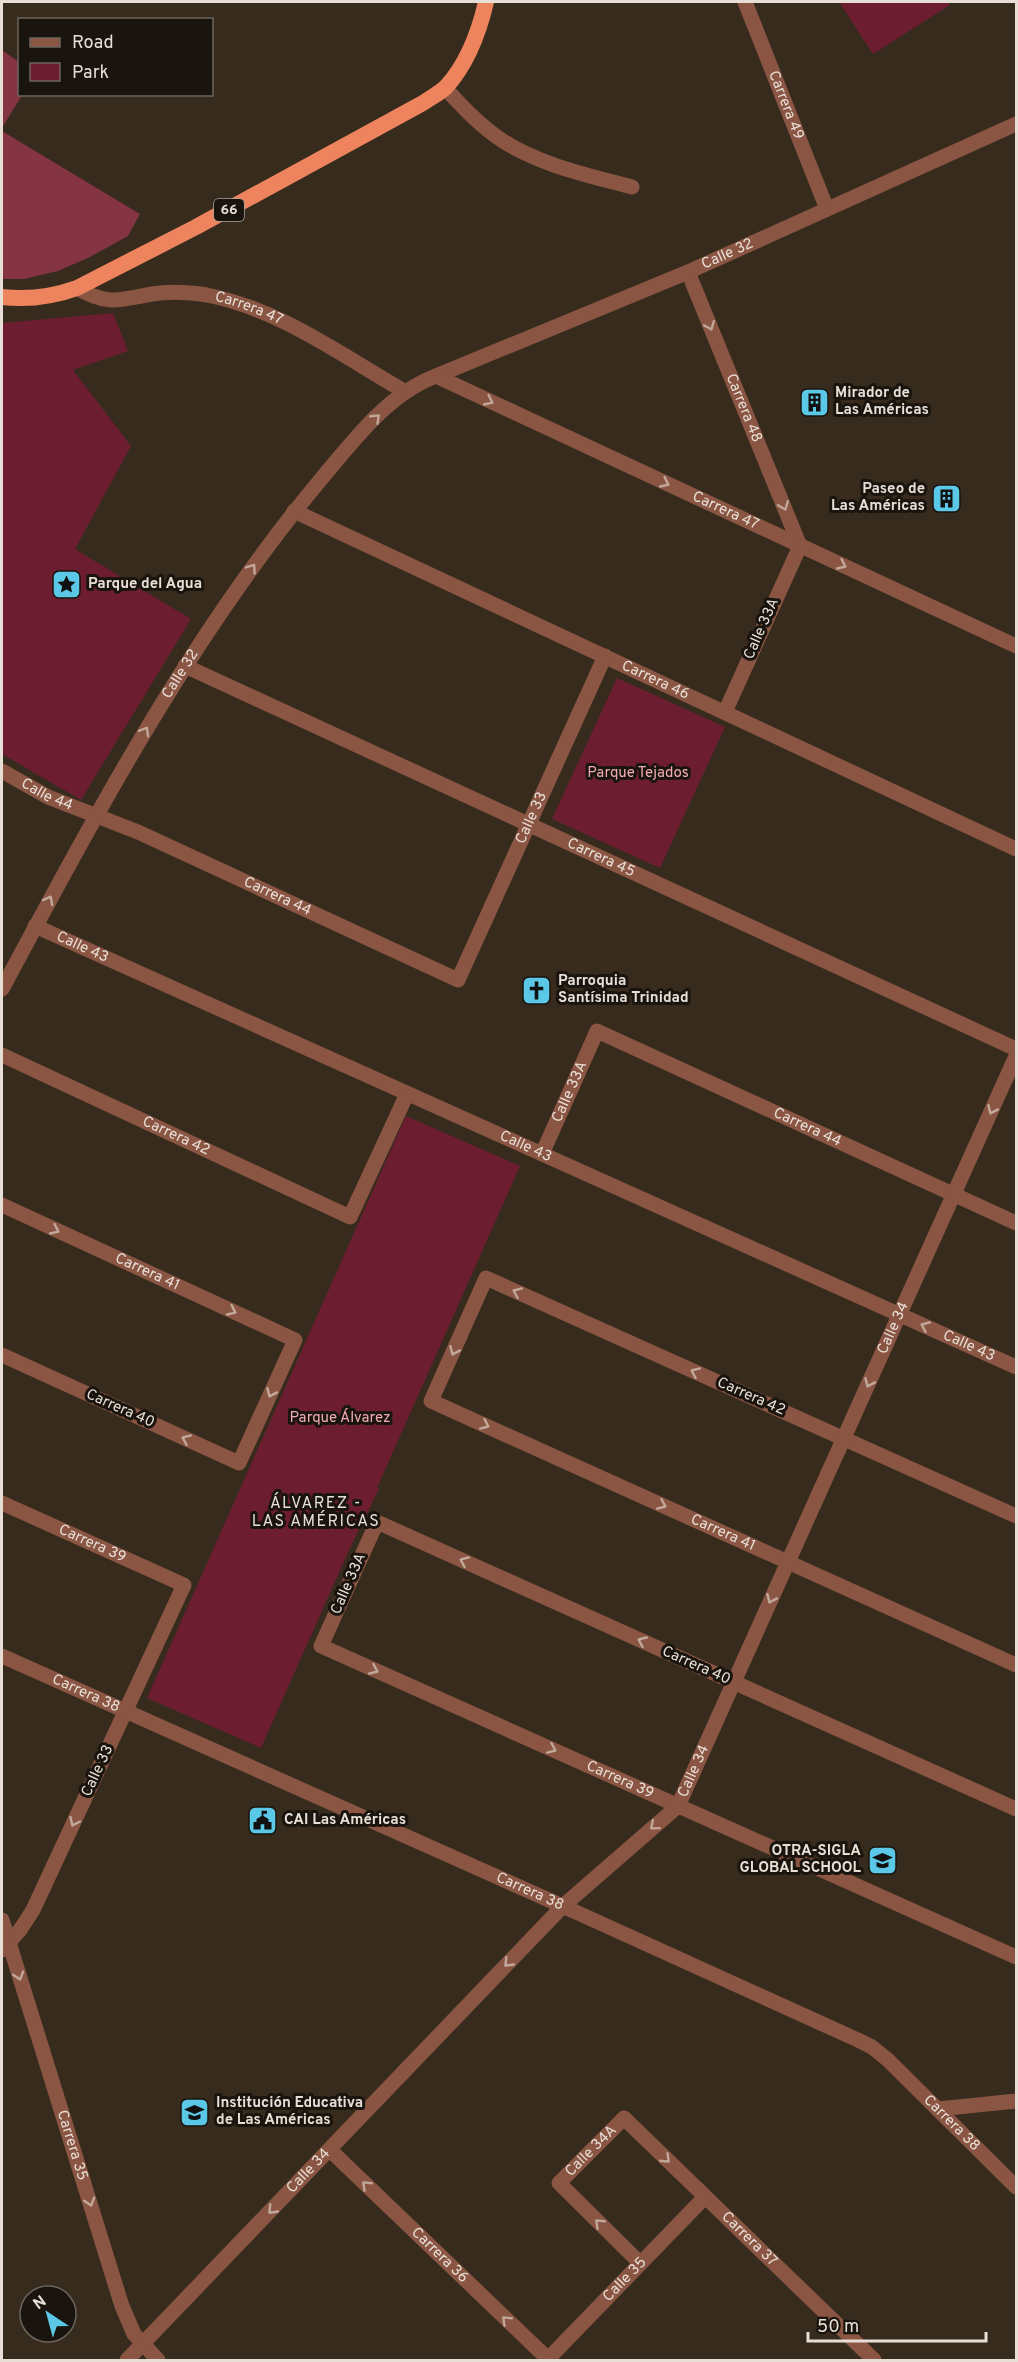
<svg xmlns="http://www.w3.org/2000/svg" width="1018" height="2362" font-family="Overpass,sans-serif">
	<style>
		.green { fill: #6c1e30 }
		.forest { fill: #843443 }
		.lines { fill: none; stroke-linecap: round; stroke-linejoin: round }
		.minor { stroke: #8a5542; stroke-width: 15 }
		.tertiary { stroke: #8a5542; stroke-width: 15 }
		.trunk { stroke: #ee845d; stroke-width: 16 }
		.oneway { stroke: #c2a89b }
		.labels { text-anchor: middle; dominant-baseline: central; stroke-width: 6; stroke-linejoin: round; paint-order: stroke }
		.shield { fill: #1a140e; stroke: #aaa29a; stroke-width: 1.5 }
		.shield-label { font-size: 14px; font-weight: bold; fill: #e7dfd6 }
		.street-label { font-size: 15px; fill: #e7dfd6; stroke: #1a140e }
		.poi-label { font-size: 15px; font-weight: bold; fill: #e7dfd6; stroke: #1a140e; text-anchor: start }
		.park-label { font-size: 15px; fill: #f2abb3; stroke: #1a140e }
		.neighbourhood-label { font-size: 16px; letter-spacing: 1.5px; fill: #e7dfd6; stroke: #1a140e }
	</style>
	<rect width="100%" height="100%" fill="#362b1d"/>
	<g class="green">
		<polygon points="839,2 948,2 950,5 873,54"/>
		<polygon points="113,313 128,351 73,370 131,446 75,549 191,619 81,800 2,754 2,323"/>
		<polygon points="617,678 725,727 660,868 552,819"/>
		<polygon points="406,1116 520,1166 377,1488 379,1489 349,1550 261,1748 147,1698"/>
	</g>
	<g class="forest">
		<polygon points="2,50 19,62 20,94 22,95 2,128"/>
		<polygon points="2,131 140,214 128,236 90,257 58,271 24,279 2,279"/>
	</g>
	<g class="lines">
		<g class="minor">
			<path id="s1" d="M745,2L827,209"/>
			<path d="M445,88C462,106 479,125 500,139C539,165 587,175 632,187"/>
			<path id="s2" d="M688,272L800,546L725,712"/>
			<path id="s3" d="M77,288C108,306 119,300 152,294C170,291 188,292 207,295C279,309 341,355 404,391"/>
			<path id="s4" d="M436,376L688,272L1016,124"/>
			<path id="s5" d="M294,511L1016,849"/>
			<path id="s6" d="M185,666L1016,1049"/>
			<path id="s7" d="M2,771L48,797L138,832L458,980L605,656"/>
			<path id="s8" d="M35,926L1016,1367"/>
			<path id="s9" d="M2,1055L350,1217L407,1094"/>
			<path id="s10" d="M542,1154L597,1031L1016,1223"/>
			<path id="s11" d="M2,1205L295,1340L239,1463L2,1355"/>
			<path id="s12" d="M2,1503L184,1585L33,1910L20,1930L2,1950"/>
			<path id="s13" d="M1016,1516L486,1278L431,1401L1016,1665"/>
			<path id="s14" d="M2,1656L578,1913L858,2040L872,2047L888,2060L1016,2187"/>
			<path id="s15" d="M1016,1809L377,1522L321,1646L1016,1957"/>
			<polyline points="938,2109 1016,2101"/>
			<path id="s16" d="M640,2263L559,2183L624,2118L874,2360"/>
			<path id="s17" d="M547,2360L705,2197"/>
		</g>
		<g class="tertiary">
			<path id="s18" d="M2,989C97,812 192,633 322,478C354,440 388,394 436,376L1016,646"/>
			<path id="s19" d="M2,1920L122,2306L134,2334L158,2360"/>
			<path id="s20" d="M330,2150L549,2360"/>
			<path id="s21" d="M127,2360L563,1906L678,1806L1016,1056"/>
		</g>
		<path class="trunk" d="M2,297C28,300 52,297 77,288L196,227L423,103C430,98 440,93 446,87C468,63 479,32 486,2"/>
	</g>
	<defs><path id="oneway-chevron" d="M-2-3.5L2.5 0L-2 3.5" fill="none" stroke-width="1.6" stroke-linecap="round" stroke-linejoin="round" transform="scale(1.5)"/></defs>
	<g class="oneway">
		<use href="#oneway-chevron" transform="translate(710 326) rotate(68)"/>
		<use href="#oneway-chevron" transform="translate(489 401) rotate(25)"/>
		<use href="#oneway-chevron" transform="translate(376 418) rotate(-44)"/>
		<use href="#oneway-chevron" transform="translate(665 483) rotate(25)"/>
		<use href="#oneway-chevron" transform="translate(784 506) rotate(68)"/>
		<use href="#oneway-chevron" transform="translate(842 565) rotate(25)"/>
		<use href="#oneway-chevron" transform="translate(252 568) rotate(-55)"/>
		<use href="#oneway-chevron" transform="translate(145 731) rotate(-60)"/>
		<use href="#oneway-chevron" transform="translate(49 900) rotate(-62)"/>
		<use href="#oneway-chevron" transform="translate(992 1110) rotate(114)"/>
		<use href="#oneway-chevron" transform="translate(55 1230) rotate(25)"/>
		<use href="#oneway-chevron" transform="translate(517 1292) rotate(-156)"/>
		<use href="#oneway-chevron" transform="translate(232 1311) rotate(25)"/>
		<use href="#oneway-chevron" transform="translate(925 1326) rotate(-156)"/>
		<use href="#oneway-chevron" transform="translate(454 1351) rotate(114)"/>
		<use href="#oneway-chevron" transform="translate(695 1372) rotate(-156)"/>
		<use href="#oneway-chevron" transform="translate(869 1383) rotate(114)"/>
		<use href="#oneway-chevron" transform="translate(271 1393) rotate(114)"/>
		<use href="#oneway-chevron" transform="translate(485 1425) rotate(24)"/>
		<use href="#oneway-chevron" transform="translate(186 1439) rotate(-156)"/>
		<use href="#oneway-chevron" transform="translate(662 1505) rotate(24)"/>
		<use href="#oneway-chevron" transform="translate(464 1561) rotate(-156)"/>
		<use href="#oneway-chevron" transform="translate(771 1599) rotate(114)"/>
		<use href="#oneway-chevron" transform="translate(642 1641) rotate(-156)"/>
		<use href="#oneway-chevron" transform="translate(374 1670) rotate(24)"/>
		<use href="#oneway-chevron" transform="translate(552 1749) rotate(24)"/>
		<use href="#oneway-chevron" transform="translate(74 1822) rotate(115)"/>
		<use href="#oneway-chevron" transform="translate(654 1826) rotate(140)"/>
		<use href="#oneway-chevron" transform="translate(508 1963) rotate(134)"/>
		<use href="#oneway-chevron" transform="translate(19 1976) rotate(73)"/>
		<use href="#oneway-chevron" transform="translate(666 2159) rotate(44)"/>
		<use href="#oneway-chevron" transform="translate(366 2185) rotate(-136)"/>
		<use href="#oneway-chevron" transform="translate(90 2202) rotate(73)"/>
		<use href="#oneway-chevron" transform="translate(272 2210) rotate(134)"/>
		<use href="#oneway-chevron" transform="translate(599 2223) rotate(-136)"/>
		<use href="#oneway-chevron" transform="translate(506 2320) rotate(-136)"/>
	</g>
	<defs>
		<symbol id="building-square" viewBox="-11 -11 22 22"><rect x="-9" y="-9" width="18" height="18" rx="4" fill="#5ac8e6" stroke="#1a140e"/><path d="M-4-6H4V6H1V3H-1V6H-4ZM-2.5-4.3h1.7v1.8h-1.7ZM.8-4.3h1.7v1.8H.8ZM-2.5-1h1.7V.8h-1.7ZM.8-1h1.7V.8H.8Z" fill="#111"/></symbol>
		<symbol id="sight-square" viewBox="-11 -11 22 22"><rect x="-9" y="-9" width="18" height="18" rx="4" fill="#5ac8e6" stroke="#1a140e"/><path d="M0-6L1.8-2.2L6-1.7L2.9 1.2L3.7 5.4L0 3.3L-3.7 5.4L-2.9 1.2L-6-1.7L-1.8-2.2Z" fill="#111"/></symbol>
		<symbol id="church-square" viewBox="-11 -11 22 22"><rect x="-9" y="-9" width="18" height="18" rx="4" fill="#5ac8e6" stroke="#1a140e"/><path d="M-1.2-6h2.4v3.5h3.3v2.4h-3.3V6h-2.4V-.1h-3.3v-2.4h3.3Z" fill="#111"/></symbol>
		<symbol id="civic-square" viewBox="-11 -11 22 22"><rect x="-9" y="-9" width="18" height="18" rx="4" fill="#5ac8e6" stroke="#1a140e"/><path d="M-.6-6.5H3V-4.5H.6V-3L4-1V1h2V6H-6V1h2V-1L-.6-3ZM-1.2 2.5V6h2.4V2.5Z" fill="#111"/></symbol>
		<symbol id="school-square" viewBox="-11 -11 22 22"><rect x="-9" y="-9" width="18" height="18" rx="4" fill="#5ac8e6" stroke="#1a140e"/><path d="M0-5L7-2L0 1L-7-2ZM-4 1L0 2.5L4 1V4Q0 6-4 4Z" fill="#111"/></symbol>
	</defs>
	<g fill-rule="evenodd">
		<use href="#building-square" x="798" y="386" width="33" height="33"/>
		<use href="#building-square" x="930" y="482" width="33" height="33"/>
		<use href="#sight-square" x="50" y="568" width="33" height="33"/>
		<use href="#church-square" x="520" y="974" width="33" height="33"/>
		<use href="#civic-square" x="246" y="1804" width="33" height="33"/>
		<use href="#school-square" x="866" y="1844" width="33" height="33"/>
		<use href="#school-square" x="178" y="2096" width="33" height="33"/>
	</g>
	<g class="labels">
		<rect class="shield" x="214" y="199" width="30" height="22" rx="4.5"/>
		<g class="shield-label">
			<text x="229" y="210">66</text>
		</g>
		<g class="street-label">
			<text stroke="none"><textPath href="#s1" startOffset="111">Carrera 49</textPath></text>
			<text stroke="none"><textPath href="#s4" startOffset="316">Calle 32</textPath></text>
			<text stroke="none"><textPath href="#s3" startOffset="177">Carrera 47</textPath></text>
			<text stroke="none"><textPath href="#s2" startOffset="147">Carrera 48</textPath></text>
			<text stroke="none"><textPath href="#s18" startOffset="1078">Carrera 47</textPath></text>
			<text transform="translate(762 629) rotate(-66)">Calle 33A</text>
			<text stroke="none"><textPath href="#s18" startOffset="362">Calle 32</textPath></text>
			<text stroke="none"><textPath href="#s5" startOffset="399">Carrera 46</textPath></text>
			<text stroke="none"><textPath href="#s7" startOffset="51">Calle 44</textPath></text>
			<text stroke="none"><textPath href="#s7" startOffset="680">Calle 33</textPath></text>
			<text stroke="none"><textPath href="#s6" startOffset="458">Carrera 45</textPath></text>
			<text stroke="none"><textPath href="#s7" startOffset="303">Carrera 44</textPath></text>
			<text stroke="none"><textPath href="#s8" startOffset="52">Calle 43</textPath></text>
			<text stroke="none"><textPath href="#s10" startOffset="68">Calle 33A</textPath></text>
			<text stroke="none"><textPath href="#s10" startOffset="366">Carrera 44</textPath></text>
			<text stroke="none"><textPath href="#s9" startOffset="192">Carrera 42</textPath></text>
			<text stroke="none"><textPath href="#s8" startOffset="538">Calle 43</textPath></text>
			<text stroke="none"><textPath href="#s11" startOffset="160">Carrera 41</textPath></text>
			<text stroke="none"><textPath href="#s21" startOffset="1306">Calle 34</textPath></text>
			<text stroke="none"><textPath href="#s8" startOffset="1024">Calle 43</textPath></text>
			<text transform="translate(751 1397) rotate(24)">Carrera 42</text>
			<text transform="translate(120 1409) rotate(24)">Carrera 40</text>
			<text stroke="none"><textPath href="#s13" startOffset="1036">Carrera 41</textPath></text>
			<text stroke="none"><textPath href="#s12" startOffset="99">Carrera 39</textPath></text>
			<text transform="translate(349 1584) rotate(-66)">Calle 33A</text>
			<text transform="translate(696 1666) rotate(24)">Carrera 40</text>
			<text stroke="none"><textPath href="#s14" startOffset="92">Carrera 38</textPath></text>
			<text transform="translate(98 1771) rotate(-65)">Calle 33</text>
			<text stroke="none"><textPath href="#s21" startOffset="820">Calle 34</textPath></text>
			<text stroke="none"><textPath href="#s15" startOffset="1164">Carrera 39</textPath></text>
			<text stroke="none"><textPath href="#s14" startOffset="578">Carrera 38</textPath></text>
			<text stroke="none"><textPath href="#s14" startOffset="1064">Carrera 38</textPath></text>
			<text stroke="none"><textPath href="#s19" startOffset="236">Carrera 35</textPath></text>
			<text stroke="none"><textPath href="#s16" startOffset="159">Calle 34A</textPath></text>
			<text stroke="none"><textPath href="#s21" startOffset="262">Calle 34</textPath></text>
			<text stroke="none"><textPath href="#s16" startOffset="380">Carrera 37</textPath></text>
			<text stroke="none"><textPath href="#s20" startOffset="152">Carrera 36</textPath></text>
			<text stroke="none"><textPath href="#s17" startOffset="112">Calle 35</textPath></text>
		</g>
		<g class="poi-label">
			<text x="835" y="393">Mirador de<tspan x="835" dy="17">Las Américas</tspan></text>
			<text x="925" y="489" text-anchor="end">Paseo de<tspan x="925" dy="17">Las Américas</tspan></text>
			<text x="88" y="584">Parque del Agua</text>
			<text x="558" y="981">Parroquia<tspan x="558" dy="17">Santísima Trinidad</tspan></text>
			<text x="284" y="1820">CAI Las Américas</text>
			<text x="861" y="1851" text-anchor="end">OTRA-SIGLA<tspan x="861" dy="17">GLOBAL SCHOOL</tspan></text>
			<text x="216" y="2103">Institución Educativa<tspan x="216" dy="17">de Las Américas</tspan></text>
		</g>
		<g class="park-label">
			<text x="638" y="773">Parque Tejados</text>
			<text x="340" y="1418">Parque Álvarez</text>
		</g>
		<g class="neighbourhood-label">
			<text x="316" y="1504">ÁLVAREZ -<tspan x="316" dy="18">LAS AMÉRICAS</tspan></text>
		</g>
	</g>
	<rect width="1018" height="2362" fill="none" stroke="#e7dfd6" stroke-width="6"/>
	<rect x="18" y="18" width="195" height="78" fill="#1a140e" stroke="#6c655e" stroke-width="1.5"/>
	<rect x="30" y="38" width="30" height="9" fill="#8a5542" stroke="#6c655e" stroke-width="1.5"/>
	<text x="72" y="48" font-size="18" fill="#e7dfd6">Road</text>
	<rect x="30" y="63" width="30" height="18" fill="#6c1e30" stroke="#6c655e" stroke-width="1.5"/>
	<text x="72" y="78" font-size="18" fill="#e7dfd6">Park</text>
	<g transform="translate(48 2314) rotate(324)"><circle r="28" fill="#1a140e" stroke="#6c655e" stroke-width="1.5"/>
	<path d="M0-4.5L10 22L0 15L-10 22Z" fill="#5ac8e6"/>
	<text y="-9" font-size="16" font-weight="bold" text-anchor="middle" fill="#e7dfd6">N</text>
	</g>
	<path d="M808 2332v9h178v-9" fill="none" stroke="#e7dfd6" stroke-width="3"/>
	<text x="817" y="2332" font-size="18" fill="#e7dfd6" stroke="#1a140e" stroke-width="4.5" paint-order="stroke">50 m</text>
</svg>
